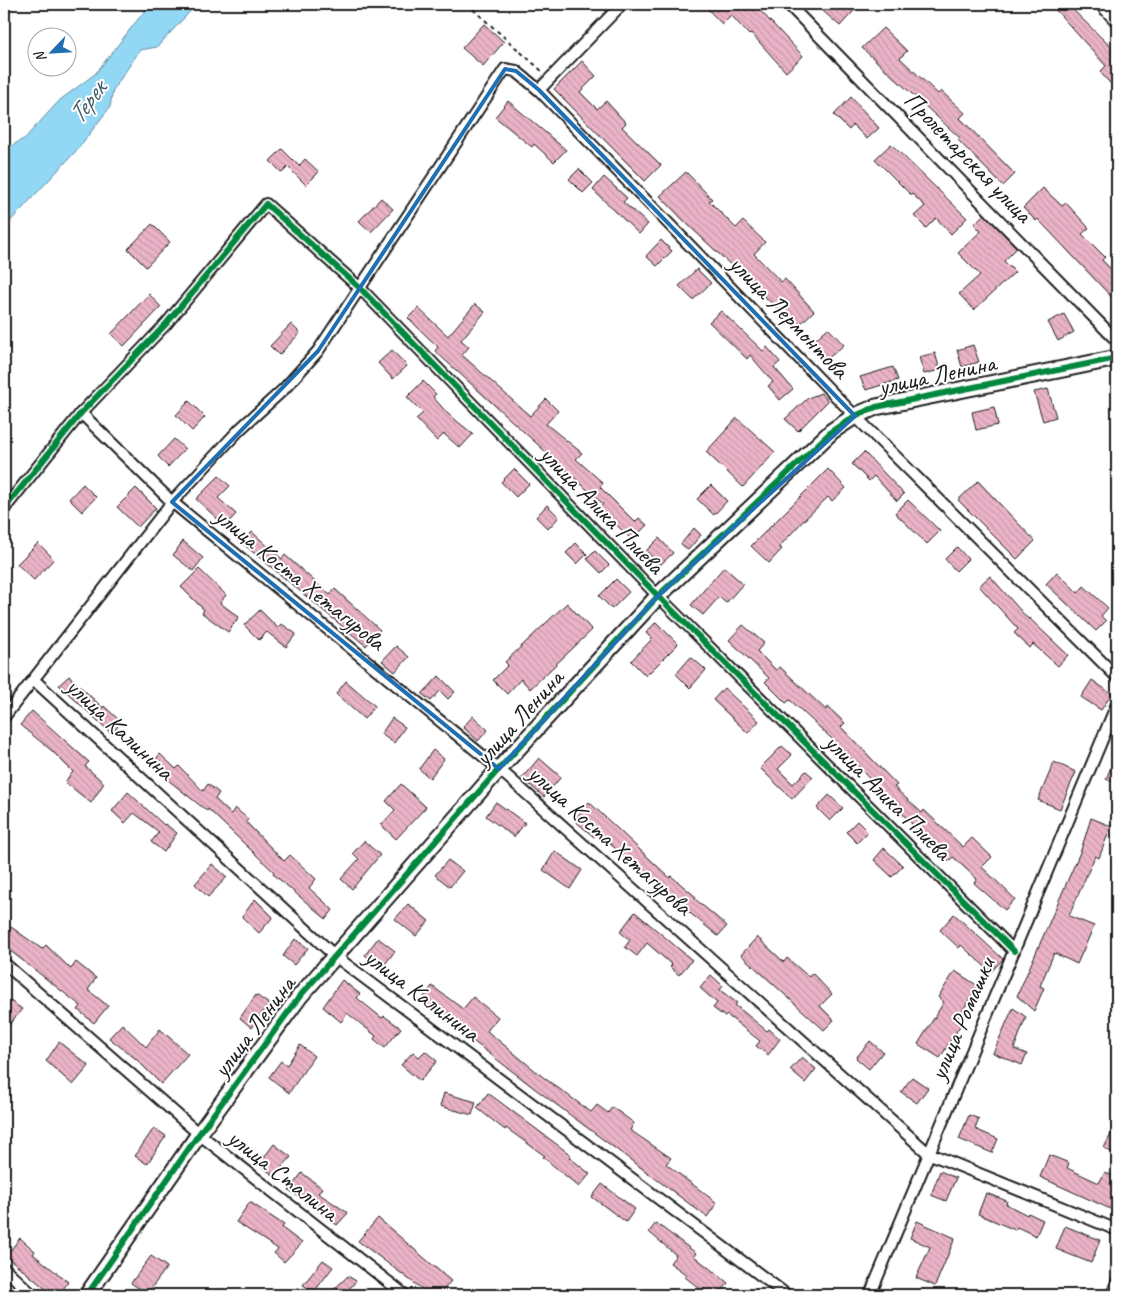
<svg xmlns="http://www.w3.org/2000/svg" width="1121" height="1299" font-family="Caveat,sans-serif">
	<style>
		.water { fill: #92d7f4; stroke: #638c9e }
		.building { fill: url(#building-back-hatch); stroke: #1c1c1c }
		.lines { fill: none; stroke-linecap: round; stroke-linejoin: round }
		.street-casing { stroke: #1c1c1c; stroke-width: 14 }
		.secondary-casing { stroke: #1c1c1c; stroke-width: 19 }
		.path { stroke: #1c1c1c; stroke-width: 2; stroke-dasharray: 4 4; stroke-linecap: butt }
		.street { stroke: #fff; stroke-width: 10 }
		.secondary { stroke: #fff; stroke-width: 15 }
		.cycleway-casing { stroke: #fff; stroke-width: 9 }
		.cycleway { stroke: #00873e; stroke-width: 6 }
		.marked { fill: none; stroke: #1f6fb2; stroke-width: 4; stroke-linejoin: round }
		.labels { text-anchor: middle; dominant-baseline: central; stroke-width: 4; stroke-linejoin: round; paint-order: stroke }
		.street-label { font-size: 25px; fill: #1c1c1c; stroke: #fff }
		.water-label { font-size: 26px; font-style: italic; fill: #455d68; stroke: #fff }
	</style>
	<defs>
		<pattern id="building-back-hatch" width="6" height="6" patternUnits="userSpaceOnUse" patternTransform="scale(1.25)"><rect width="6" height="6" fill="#ebb3c8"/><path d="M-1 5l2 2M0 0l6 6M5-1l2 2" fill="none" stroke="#c999ab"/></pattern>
	</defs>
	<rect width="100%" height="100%" fill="#fff"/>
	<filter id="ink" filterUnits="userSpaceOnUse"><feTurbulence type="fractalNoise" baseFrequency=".02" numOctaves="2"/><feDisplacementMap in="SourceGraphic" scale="10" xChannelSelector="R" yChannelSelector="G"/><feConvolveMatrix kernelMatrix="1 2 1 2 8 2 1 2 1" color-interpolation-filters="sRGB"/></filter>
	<g filter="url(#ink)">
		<polygon class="water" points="150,4 197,4 157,47 140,50 113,90 110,107 77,150 4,228 4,150 25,138 60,100 95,74"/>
		<g class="building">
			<polygon points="703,4 754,4 803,56 786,72 751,33 749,35 731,15 722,24"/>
			<polygon points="815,4 860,4 840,26"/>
			<polygon points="1059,4 1067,4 1117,53 1117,91 1100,72 1106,66 1054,8"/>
			<polygon points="484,24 504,42 483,66 462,48"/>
			<polygon points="883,28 907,51 900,58 938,94 941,91 965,113 960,118 1015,174 1003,186 958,140 960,138 862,48"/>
			<polygon points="582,61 596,76 580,92 597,109 606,101 626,123 622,127 661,165 645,181 554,89"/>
			<polygon points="851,97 879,128 867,139 853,125 849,130 834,115"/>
			<polygon points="508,101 566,150 554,162 534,144 532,147 495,117"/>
			<polygon points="891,144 967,218 951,234 936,218 926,228 914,216 925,206 912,194 911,195 875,159"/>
			<polygon points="282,149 299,166 305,159 319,172 306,185 288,167 282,173 270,161"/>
			<polygon points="579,169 593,183 583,193 569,179"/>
			<polygon points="686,172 712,199 709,201 736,228 743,221 765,242 754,254 781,282 785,279 814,311 797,327 686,223 660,196"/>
			<polygon points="604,177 627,198 623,202 648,224 639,234 593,190"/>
			<polygon points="1043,188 1062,206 1066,203 1089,228 1082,234 1105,257 1102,260 1117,275 1117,303 1038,219 1036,221 1023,208"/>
			<polygon points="381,198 393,209 371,232 359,221"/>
			<polygon points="984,214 1017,248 1004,261 1015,272 974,310 959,294 980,275 958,253 981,231 974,224"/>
			<polygon points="152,224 170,242 146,267 128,249"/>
			<polygon points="661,240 672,251 657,266 646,256"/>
			<polygon points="697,269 711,283 693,300 679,286"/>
			<polygon points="149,294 161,307 124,346 111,334"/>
			<polygon points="475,304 485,312 461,340 469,347 462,355 530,416 546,399 558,411 546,424 582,453 576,459 603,483 600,487 635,522 639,518 647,525 632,540 599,508 603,504 435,351 438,347 408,318 418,308 448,336"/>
			<polygon points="721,311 763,351 767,347 780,362 774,367 793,389 780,400 768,386 773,382 750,355 747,359 709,322"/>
			<polygon points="1064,314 1074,332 1058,341 1048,322"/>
			<polygon points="291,324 300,333 279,355 270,346"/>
			<polygon points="828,328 844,345 826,360 811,343"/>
			<polygon points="973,345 979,362 962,367 957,350"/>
			<polygon points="392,350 407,366 393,379 378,363"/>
			<polygon points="935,353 940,370 924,374 919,357"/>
			<polygon points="893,367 898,380 866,390 860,377"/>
			<polygon points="423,381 436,394 433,397 448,414 473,434 460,448 444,434 437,441 416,419 423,413 407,397"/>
			<polygon points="1048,389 1056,417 1043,421 1034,392"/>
			<polygon points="821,393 828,401 798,431 785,419 808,398"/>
			<polygon points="189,401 205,417 192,431 176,415"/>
			<polygon points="994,407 998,425 976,430 972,412"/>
			<polygon points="737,418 775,452 743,487 706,452"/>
			<polygon points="174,439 185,449 168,467 158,456"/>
			<polygon points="864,452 904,494 897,501 874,476 869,481 852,464"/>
			<polygon points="514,469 529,484 516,497 501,482"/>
			<polygon points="828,469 846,488 832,501 828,497 803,521 779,547 782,549 769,563 751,546"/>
			<polygon points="219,476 230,486 218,498 236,514 225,526 196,499"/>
			<polygon points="978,481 1035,541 1017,559 958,500"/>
			<polygon points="83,484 96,497 82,512 69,499"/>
			<polygon points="711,485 727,501 714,515 697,499"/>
			<polygon points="136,488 156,508 138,527 117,507"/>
			<polygon points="908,500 940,531 927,544 895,513"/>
			<polygon points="547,505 559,517 548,529 536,517"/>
			<polygon points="694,528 701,535 688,550 681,544"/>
			<polygon points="252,532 282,559 285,555 330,595 335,589 380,630 366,646 242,543"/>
			<polygon points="659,538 673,553 660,565 646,551"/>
			<polygon points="183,541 203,558 193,571 173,555"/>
			<polygon points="38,543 54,559 34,580 17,564"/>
			<polygon points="576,543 587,554 577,564 566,553"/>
			<polygon points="957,547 968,559 956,571 945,559"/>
			<polygon points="595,551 609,565 601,573 587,559"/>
			<polygon points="724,567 743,584 726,603 719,597 703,615 691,605"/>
			<polygon points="199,569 226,595 220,603 239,617 228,632 202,613 204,610 181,587"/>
			<polygon points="1057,572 1078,593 1084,586 1108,608 1101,616 1106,621 1096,631 1046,584"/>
			<polygon points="990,576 1028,619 1029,618 1068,655 1058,666 1033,644 1030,648 1014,633 1018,629 979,586"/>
			<polygon points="616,579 629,592 612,609 599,596"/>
			<polygon points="567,603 592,630 530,689 521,679 507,694 493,680 508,665 505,662"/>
			<polygon points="260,610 278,628 282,624 296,634 286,647 267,632 259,640 244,625"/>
			<polygon points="656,622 678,644 646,676 631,661 652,639 646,633"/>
			<polygon points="743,625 764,643 757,651 776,670 780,667 826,710 828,707 845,723 841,727 897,785 894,787 922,813 924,810 963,847 972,838 992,857 982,867 1015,899 1005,910 974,883 977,879 953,857 949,861 911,826 912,824 831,738 790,700 786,703 765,682 769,678 729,640"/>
			<polygon points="396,646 409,657 395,672 382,661"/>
			<polygon points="691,657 706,670 690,688 676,674"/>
			<polygon points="69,676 103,708 104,706 121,722 112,734 59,685"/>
			<polygon points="439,676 455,692 448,699 440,691 431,701 422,694"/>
			<polygon points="1092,680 1112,694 1101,710 1081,697"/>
			<polygon points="346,681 375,706 364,719 336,694"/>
			<polygon points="724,688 759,721 748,733 713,700"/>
			<polygon points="32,711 89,762 85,766 104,783 91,803 65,782 73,772 51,750 20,725"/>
			<polygon points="473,716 488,730 478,741 463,727"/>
			<polygon points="392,718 405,727 394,743 381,734"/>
			<polygon points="782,746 792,755 778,769 793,784 806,771 813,777 792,799 760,768"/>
			<polygon points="433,750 444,759 430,778 419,769"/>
			<polygon points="1117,753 1117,784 1106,779"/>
			<polygon points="160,754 176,769 179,766 203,791 208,784 219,793 215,799 231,814 235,808 248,819 246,822 284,861 290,855 316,879 309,888 333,910 326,919 273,874 274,872 208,809 207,811 168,780 152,764"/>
			<polygon points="539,758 561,777 544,797 522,778"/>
			<polygon points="1054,762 1076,772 1060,809 1038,800"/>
			<polygon points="401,784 426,807 396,839 381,825 395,810 386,801"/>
			<polygon points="128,792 164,825 165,824 177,833 164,852 151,842 159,832 134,813 125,823 112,811"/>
			<polygon points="829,795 843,808 830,821 817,808"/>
			<polygon points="496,802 525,823 514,837 486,816"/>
			<polygon points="589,802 670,878 671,876 696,897 695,899 727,926 718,936 657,886 598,833 594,837 574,820"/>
			<polygon points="1091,818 1111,826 1099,858 1095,856 1069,916 1094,926 1077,964 1054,953 1040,986 1044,988 1034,1011 1017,996 1081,850"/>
			<polygon points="857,821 868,832 857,843 846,832"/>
			<polygon points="364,841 380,855 352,889 341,879 359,859 353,853"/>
			<polygon points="884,848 903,866 892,877 874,860"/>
			<polygon points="555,851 582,870 570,889 543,870"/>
			<polygon points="448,860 463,871 450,887 435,875"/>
			<polygon points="212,864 227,877 208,897 195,884"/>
			<polygon points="255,899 273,917 259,933 242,917"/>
			<polygon points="408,904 429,921 416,936 395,919"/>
			<polygon points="635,912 692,960 679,975 670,967 672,965 647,943 637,956 625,947 630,940 620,932"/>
			<polygon points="954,914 1003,959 991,972 961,945 959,948 940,930"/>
			<polygon points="11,927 42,949 46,945 71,969 76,962 96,978 88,990 108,1006 94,1023 78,1010 81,1006 4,946 4,937"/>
			<polygon points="757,937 784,962 787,958 809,977 812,973 832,994 820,1006 834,1020 824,1030 741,955"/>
			<polygon points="378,938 395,951 382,968 365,955"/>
			<polygon points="295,939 308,948 294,965 283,956"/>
			<polygon points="955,971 978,986 958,1018 963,1021 940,1058 918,1044 944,1002 938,997"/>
			<polygon points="711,975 723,986 720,990 737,1003 735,1005 767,1031 769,1029 780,1039 768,1055 756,1046 760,1041 727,1015 725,1017 713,1008 717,1003 700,988"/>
			<polygon points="342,980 360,994 357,998 382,1018 384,1016 401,1028 385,1048 374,1039 376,1036 347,1013 341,1022 323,1007"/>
			<polygon points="432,986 463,1009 473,997 498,1017 487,1031 543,1077 591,1112 597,1105 608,1113 612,1107 634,1123 630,1130 671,1158 666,1164 717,1203 707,1217 534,1088 421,1001"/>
			<polygon points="256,995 269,1004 252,1028 240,1018"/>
			<polygon points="9,1000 22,1009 4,1031 4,1006"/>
			<polygon points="1013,1008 1026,1017 1014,1049 1027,1054 1022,1065 993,1053"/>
			<polygon points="122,1024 146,1047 160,1029 188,1054 161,1084 136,1059 109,1038"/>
			<polygon points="870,1041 883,1052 869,1069 856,1058"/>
			<polygon points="59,1042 89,1066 73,1085 46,1061"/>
			<polygon points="300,1045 314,1056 289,1093 269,1077 281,1061 287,1065"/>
			<polygon points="425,1051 437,1061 420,1081 401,1065 413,1052 419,1057"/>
			<polygon points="802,1057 816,1069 805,1083 790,1070"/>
			<polygon points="912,1077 928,1088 917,1103 901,1092"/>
			<polygon points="444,1093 476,1102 472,1115 440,1106"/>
			<polygon points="488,1093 571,1155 569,1157 590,1174 579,1187 543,1157 545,1156 506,1128 505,1130 477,1108"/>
			<polygon points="969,1115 979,1119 975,1129 998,1139 992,1153 959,1139"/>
			<polygon points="1117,1122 1117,1155 1104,1148"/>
			<polygon points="154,1128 166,1136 147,1164 135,1156"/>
			<polygon points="274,1144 291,1157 274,1176 259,1164"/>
			<polygon points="1049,1155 1069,1163 1067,1168 1099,1183 1105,1172 1117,1178 1117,1212 1040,1177"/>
			<polygon points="940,1171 956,1178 946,1201 931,1195"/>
			<polygon points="302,1173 322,1188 318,1193 348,1213 337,1225 289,1190"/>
			<polygon points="602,1184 635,1209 626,1222 592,1197"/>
			<polygon points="986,1193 1007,1201 1006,1204 1027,1215 1028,1213 1043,1220 1036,1236 1017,1227 1015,1230 978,1214"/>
			<polygon points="250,1202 284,1225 282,1228 302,1243 284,1262 274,1253 278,1249 236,1222"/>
			<polygon points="378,1218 451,1281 439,1295 430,1295 358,1241"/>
			<polygon points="917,1221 955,1238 935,1286 916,1278 930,1247 910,1238"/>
			<polygon points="656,1223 696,1253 694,1256 728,1283 719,1295 708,1295 685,1277 687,1275 670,1263 676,1255 649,1232"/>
			<polygon points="1065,1226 1100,1240 1091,1263 1056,1249"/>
			<polygon points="20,1238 35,1251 33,1254 68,1282 59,1295 53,1295 6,1256"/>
			<polygon points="151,1256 167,1267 147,1294 131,1283"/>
			<polygon points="323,1260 333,1267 314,1292 303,1285"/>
			<polygon points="348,1276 356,1281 344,1295 328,1295"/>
		</g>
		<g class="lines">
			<defs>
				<g id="street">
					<polyline points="788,4 1117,341"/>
					<polyline points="1100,4 1117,22"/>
					<polyline points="539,90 855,416 1117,677"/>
					<polyline points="81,413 172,502 499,769 928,1153 1117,1230"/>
					<polyline points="4,509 81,413 166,324 266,204 360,288 658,596 1014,951"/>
					<polyline points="34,680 335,956 787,1295"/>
					<polyline points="4,717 172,502 240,429 284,389 318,351 505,69 516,71 539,90 622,4"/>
					<polyline points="4,963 199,1134 405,1295"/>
					<polyline points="4,1268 33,1295"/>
					<polyline points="870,1295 1117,704"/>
					<polyline points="1112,1295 1117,1282"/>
				</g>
				<polyline id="secondary" points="87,1295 199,1134 300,996 499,769 658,596 832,431 855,416 876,407 1117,358"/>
			</defs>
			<use href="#street" class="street-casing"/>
			<use href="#secondary" class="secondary-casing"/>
			<polyline class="path" points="467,4 543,72"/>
			<use href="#street" class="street"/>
			<use href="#secondary" class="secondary"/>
			<defs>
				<g id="cycleway">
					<polyline points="4,509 81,413 166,324 266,204 360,288 658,596 1014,951"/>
					<polyline points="87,1295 199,1134 300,996 499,769 658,596 832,431 855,416 876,407 1117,358"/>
				</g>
			</defs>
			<use href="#cycleway" class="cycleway-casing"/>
			<use href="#cycleway" class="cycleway"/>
		</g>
	</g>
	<path class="marked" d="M505,69L516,71L539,90L855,416L658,596L499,769L172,502L318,351Z"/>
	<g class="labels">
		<g class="street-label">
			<text transform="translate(968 157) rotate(46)">Пролетарская улица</text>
			<text transform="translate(789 317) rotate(46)">улица Лермонтова</text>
			<text transform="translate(937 375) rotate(-12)">улица Ленина</text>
			<text transform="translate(602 510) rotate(46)">улица Алика Плиева</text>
			<text transform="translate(300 579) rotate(39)">улица Коста Хетагурова</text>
			<text transform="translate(519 718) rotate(-48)">улица Ленина</text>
			<text transform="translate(120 729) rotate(43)">улица Калинина</text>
			<text transform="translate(888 797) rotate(45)">улица Алика Плиева</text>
			<text transform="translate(610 840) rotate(42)">улица Коста Хетагурова</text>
			<text transform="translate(422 995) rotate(37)">улица Калинина</text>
			<text transform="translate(962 1019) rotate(-67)">улица Ромашки</text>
			<text transform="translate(254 1027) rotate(-53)">улица Ленина</text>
			<text transform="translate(283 1175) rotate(38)">улица Сталина</text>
		</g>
		<g class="water-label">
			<text transform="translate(87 102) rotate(-54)">Терек</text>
		</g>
	</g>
	<rect width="1121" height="1299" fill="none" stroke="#fff" stroke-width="20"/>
	<rect x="10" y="10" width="1101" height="1279" fill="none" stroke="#1c1c1c" stroke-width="2" filter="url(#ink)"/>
	<g transform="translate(52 52) rotate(245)"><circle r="24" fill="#ffffff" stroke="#a4a4a4"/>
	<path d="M0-4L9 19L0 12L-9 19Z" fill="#1f6fb2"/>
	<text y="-8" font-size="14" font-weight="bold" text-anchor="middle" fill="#1c1c1c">N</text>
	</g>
</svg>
